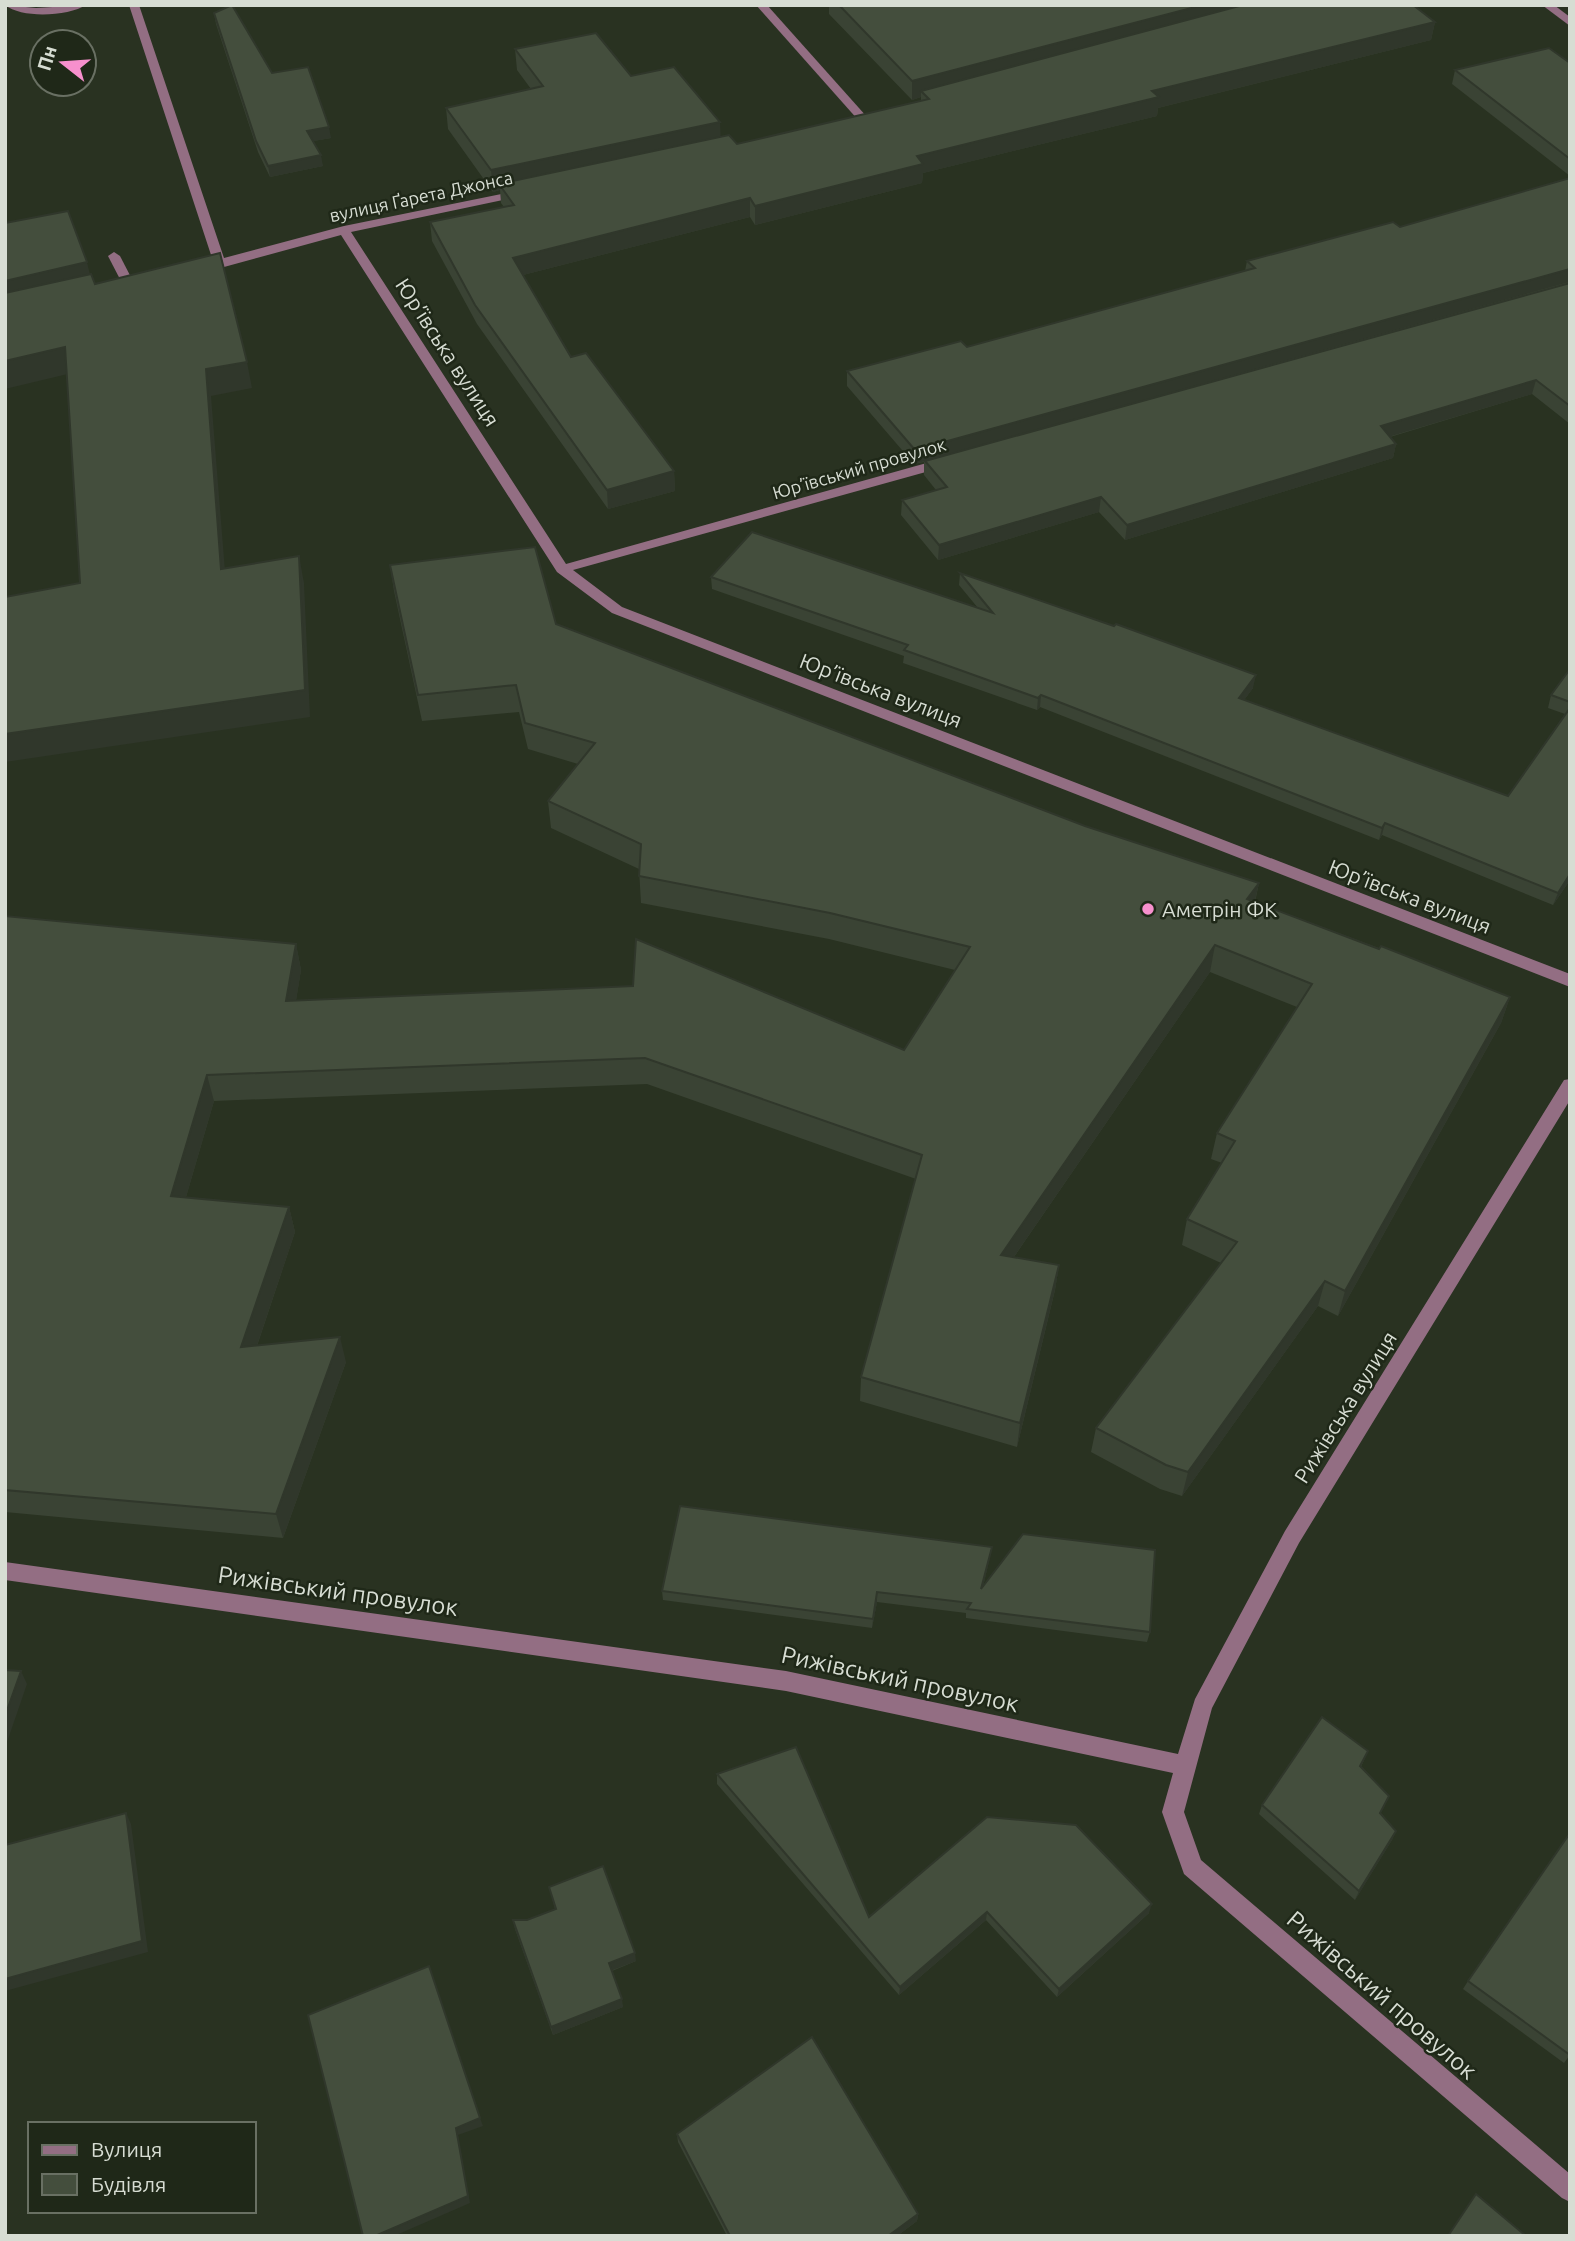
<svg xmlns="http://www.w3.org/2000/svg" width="1575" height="2241" font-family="Ubuntu,sans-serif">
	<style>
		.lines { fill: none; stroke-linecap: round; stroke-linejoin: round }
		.minor { fill: #936e83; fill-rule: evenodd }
		.wall { fill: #3a4334 }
		.shaded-wall { fill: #30372b }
		.building { fill: #444e3d; stroke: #30372b; stroke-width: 2 }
		.poi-dot { fill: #f790cd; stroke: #1f2818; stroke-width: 2.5 }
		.labels { text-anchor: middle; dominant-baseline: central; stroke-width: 5; stroke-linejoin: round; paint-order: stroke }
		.far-street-label { font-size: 18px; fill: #d7ddd3; stroke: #1f2818 }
		.street-label { font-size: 21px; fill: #d7ddd3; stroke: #1f2818 }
		.poi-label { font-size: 21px; fill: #d7ddd3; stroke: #1f2818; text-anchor: start }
		.near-street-label { font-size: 24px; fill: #d7ddd3; stroke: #1f2818 }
	</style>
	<rect width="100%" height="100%" fill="#293221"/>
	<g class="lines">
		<g class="minor">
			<path d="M5,5L36,8L86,5C69,16 22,19 5,5Z"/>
			<polygon points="129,5 139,5 224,258 344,226 526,189 528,192 522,196 351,232 566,564 941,459 951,459 953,462 951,465 573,570 622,607 1570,974 1570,987 612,613 557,572 341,235 224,267 195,272 195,266 213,261"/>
			<polygon points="756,5 767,5 867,117 867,121 859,121"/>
			<polygon points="1542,5 1554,5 1570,17 1570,26"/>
			<polygon points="114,252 120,256 135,285 133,288 129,289 123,285 108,256"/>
			<polygon points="1570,1079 1570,1100 1299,1543 1212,1708 1184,1812 1201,1860 1570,2174 1570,2202 1562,2198 1184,1874 1162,1812 1173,1773 786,1691 5,1580 5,1562 786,1671 1178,1754 1195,1699 1285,1531 1564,1080"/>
		</g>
	</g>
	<g class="wall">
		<polygon points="829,5 1413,5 1435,22 1431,40 1158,108 1157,116 923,173 922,183 755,225 750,217 523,275 571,357 674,471 675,491 608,509 477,324 432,241 430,222 504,207 501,203 500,190 493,192 448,129 446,108 531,89 517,70 515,49 631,76 720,122 720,136 737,144 921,101 921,97 912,100 829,14"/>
		<polygon points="214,13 272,73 331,138 313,141 323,166 270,177 258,152 216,24"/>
		<polygon points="1570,63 1570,176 1452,84 1455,70"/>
		<polygon points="1570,178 1570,424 1532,394 1390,437 1396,444 1393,458 1125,540 1099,512 938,560 901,515 902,500 936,490 924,475 924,462 914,464 847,386 847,371 967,347 1245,271 1247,261 1400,227"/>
		<polygon points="390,565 556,624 1085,826 1259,883 1255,902 1510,997 1501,1023 1338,1316 1318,1306 1182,1496 1160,1489 1091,1452 1096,1428 1221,1263 1182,1245 1187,1219 1222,1163 1211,1159 1217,1133 1297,1007 1210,972 1014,1257 1059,1265 1055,1290 1017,1447 860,1401 861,1377 916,1179 647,1084 214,1101 186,1197 289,1207 295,1232 257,1346 346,1362 283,1538 5,1512 5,916 296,944 301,970 296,1000 904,1050 955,970 829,939 641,903 639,869 551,828 548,801 578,764 528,749 519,712 422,721 394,591"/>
		<polygon points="960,573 1253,688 1244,700 1508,796 1565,714 1548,708 1551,695 1570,669 1570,880 1553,905 1382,835 1379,840 1040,707 1037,710 903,663 904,656 712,589 711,577 978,608 959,585"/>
		<polygon points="992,1547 983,1587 1150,1632 1147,1642 966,1618 966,1613 877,1602 872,1628 663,1600 662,1591"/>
		<polygon points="1368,1751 1361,1767 1385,1805 1380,1814 1396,1831 1392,1840 1355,1900 1259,1814 1262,1805"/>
		<polygon points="717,1774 869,1917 987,1817 1149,1913 1057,1997 986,1920 899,1995 717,1784"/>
		<polygon points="549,1887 636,1961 612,1971 623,2007 553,2035 515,1929 513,1920 527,1920 555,1909"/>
		<polygon points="1468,1981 1570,2055 1564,2063 1463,1989"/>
		<polygon points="677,2134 918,2214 917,2221 897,2236 727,2236 678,2142"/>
	</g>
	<g class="shaded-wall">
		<polygon points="1203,5 1270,5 921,91 921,97 912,100 912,81"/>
		<polygon points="1435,22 1431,40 1158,108 1157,116 923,173 922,183 755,225 755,206 917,156 1152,91"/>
		<polygon points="720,122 721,143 499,184 500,190 493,192 491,170"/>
		<polygon points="329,127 331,138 309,142 307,131"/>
		<polygon points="321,155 323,166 270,177 268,166"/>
		<polygon points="750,198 750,217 515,277 513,258"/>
		<polygon points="87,262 93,288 5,308 5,281"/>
		<polygon points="1570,269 1569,282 914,464 915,450"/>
		<polygon points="65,347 72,373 5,389 5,361"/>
		<polygon points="247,362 252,388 211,396 227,596 221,569 206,369"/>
		<polygon points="1536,380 1532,394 1378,440 1381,426"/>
		<polygon points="1396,444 1393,458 1125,540 1127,525"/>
		<polygon points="674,471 675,491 608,509 607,490"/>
		<polygon points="1101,497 1099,512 938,560 939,545"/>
		<polygon points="299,556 304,583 310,717 5,762 5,734"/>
		<polygon points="1256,675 1253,688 1237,710 1239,698"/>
		<polygon points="1041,695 1040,707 1037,710 1038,698"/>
		<polygon points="1385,823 1382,835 1379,840 1382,828"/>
		<polygon points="1570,874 1570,880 1553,905 1558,893"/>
		<polygon points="1259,883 1253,909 1247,899"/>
		<polygon points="296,944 301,970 292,1027 286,1001"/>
		<polygon points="1215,945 1210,972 998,1280 1001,1255"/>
		<polygon points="1510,997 1501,1023 1338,1316 1345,1291"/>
		<polygon points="207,1075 214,1101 179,1221 171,1196"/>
		<polygon points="289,1207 295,1232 248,1372 241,1347"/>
		<polygon points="1059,1265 1055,1290 1017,1447 1020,1423"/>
		<polygon points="1325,1281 1318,1306 1182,1496 1188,1472"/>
		<polygon points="340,1337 346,1362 283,1538 276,1514"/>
		<polygon points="992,1547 990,1557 980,1599 981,1589"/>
		<polygon points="877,1592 877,1602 872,1628 873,1619"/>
		<polygon points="21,1671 27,1684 5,1748 5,1716"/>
		<polygon points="126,1813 131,1824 148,1952 5,1991 5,1979"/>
		<polygon points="1396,1831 1392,1840 1355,1900 1359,1891"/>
		<polygon points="1152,1904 1149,1913 1057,1997 1059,1989"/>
		<polygon points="987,1912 986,1920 899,1995 900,1987"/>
		<polygon points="635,1953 636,1961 610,1971 609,1963"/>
		<polygon points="622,1999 623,2007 553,2035 551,2027"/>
		<polygon points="480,2118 483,2126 458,2135 470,2203 394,2236 375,2236 456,2128"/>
		<polygon points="918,2214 917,2221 897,2236 888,2236"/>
	</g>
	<g class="building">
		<polygon points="232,5 272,73 308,67 329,127 307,131 321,155 268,166 256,141 214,13"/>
		<polygon points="839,5 1203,5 912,81"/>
		<polygon points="1243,5 1413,5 1435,22 1152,91 1159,97 917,156 923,164 755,206 750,198 513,258 571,357 586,353 674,471 607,490 475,305 430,222 514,205 499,184 729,135 737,144 929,99 921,91"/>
		<polygon points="596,33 631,76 674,67 720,122 491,170 446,108 543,86 515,49"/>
		<polygon points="1549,48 1570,63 1570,159 1455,70"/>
		<polygon points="1570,178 1570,269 915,450 847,371 961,341 967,347 1255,268 1247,261 1393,222 1400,227"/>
		<polygon points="68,211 87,262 5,281 5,223"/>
		<polygon points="220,253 247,362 206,369 221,569 299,556 305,690 5,734 5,597 80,583 65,347 5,361 5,293 91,274 95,284"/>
		<polygon points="1570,283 1570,406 1536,380 1381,426 1396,444 1127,525 1101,497 939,545 902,500 947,487 925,461"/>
		<polygon points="752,532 993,613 960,573 1114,626 1116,624 1256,675 1239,698 1508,796 1570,708 1570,874 1558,893 1385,823 1382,828 1041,695 1038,698 904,650 908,645 711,577"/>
		<polygon points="535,547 556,624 1085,826 1259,883 1247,899 1379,949 1381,946 1510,997 1345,1291 1325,1281 1188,1472 1166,1465 1096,1428 1237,1242 1187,1219 1235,1141 1217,1133 1312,984 1215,945 1001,1255 1059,1265 1020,1423 861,1377 922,1155 645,1058 207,1075 171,1196 289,1207 241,1347 340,1337 276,1514 5,1490 5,916 296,944 286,1001 633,986 636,939 904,1050 970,947 830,913 639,876 641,844 548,801 595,743 525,723 516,685 418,695 390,565"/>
		<polygon points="1570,669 1570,702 1551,695"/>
		<polygon points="680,1506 992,1547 981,1589 1023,1534 1155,1550 1150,1632 967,1609 971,1603 877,1592 873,1619 662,1591"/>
		<polygon points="5,1670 21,1671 5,1716"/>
		<polygon points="1322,1717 1368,1751 1360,1766 1389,1796 1380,1813 1396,1831 1359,1891 1262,1805"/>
		<polygon points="796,1747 869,1917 987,1817 1076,1825 1152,1904 1059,1989 987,1912 900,1987 717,1774"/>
		<polygon points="126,1813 142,1941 5,1979 5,1845"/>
		<polygon points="1570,1833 1570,2055 1468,1981"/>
		<polygon points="603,1866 635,1953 609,1963 622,1999 551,2027 513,1920 527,1920 556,1909 549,1887"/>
		<polygon points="429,1966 480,2118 456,2128 468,2196 375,2236 363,2236 308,2015"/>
		<polygon points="812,2037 918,2214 888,2236 730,2236 677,2134"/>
		<polygon points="1476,2194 1526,2236 1448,2236"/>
	</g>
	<circle class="poi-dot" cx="1148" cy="909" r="7"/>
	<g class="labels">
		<g class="far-street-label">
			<text transform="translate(421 196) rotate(-12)">вулиця Ґарета Джонса</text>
			<text transform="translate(859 468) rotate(-16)">Юр’ївський провулок</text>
		</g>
		<g class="street-label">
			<text transform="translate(448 352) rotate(57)">Юр’ївська вулиця</text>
			<text transform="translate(881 690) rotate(21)">Юр’ївська вулиця</text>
			<text transform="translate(1410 896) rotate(21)">Юр’ївська вулиця</text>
			<text transform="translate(1345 1407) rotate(-58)">Рижівська вулиця</text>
		</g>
		<g class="poi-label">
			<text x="1162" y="909">Аметрін ФК</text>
		</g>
		<g class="near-street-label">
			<text transform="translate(338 1591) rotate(8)">Рижівський провулок</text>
			<text transform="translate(900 1679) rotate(12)">Рижівський провулок</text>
			<text transform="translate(1382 1995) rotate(41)">Рижівський провулок</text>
		</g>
	</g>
	<rect width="1575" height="2241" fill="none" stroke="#d7ddd3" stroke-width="14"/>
	<rect x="28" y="2122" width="228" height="91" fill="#1f2818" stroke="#697063" stroke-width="2"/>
	<rect x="42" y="2145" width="35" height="10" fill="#936e83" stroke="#697063" stroke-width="2"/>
	<text x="91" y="2157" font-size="21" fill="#d7ddd3">Вулиця</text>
	<rect x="42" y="2174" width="35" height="21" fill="#444e3d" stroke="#697063" stroke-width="2"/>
	<text x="91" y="2192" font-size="21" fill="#d7ddd3">Будівля</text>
	<g transform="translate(63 63) rotate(287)"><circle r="33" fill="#1f2818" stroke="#697063" stroke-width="2"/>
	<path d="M0-5L12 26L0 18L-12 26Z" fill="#f790cd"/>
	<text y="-10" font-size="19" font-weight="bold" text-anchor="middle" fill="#d7ddd3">Пн</text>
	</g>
</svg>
